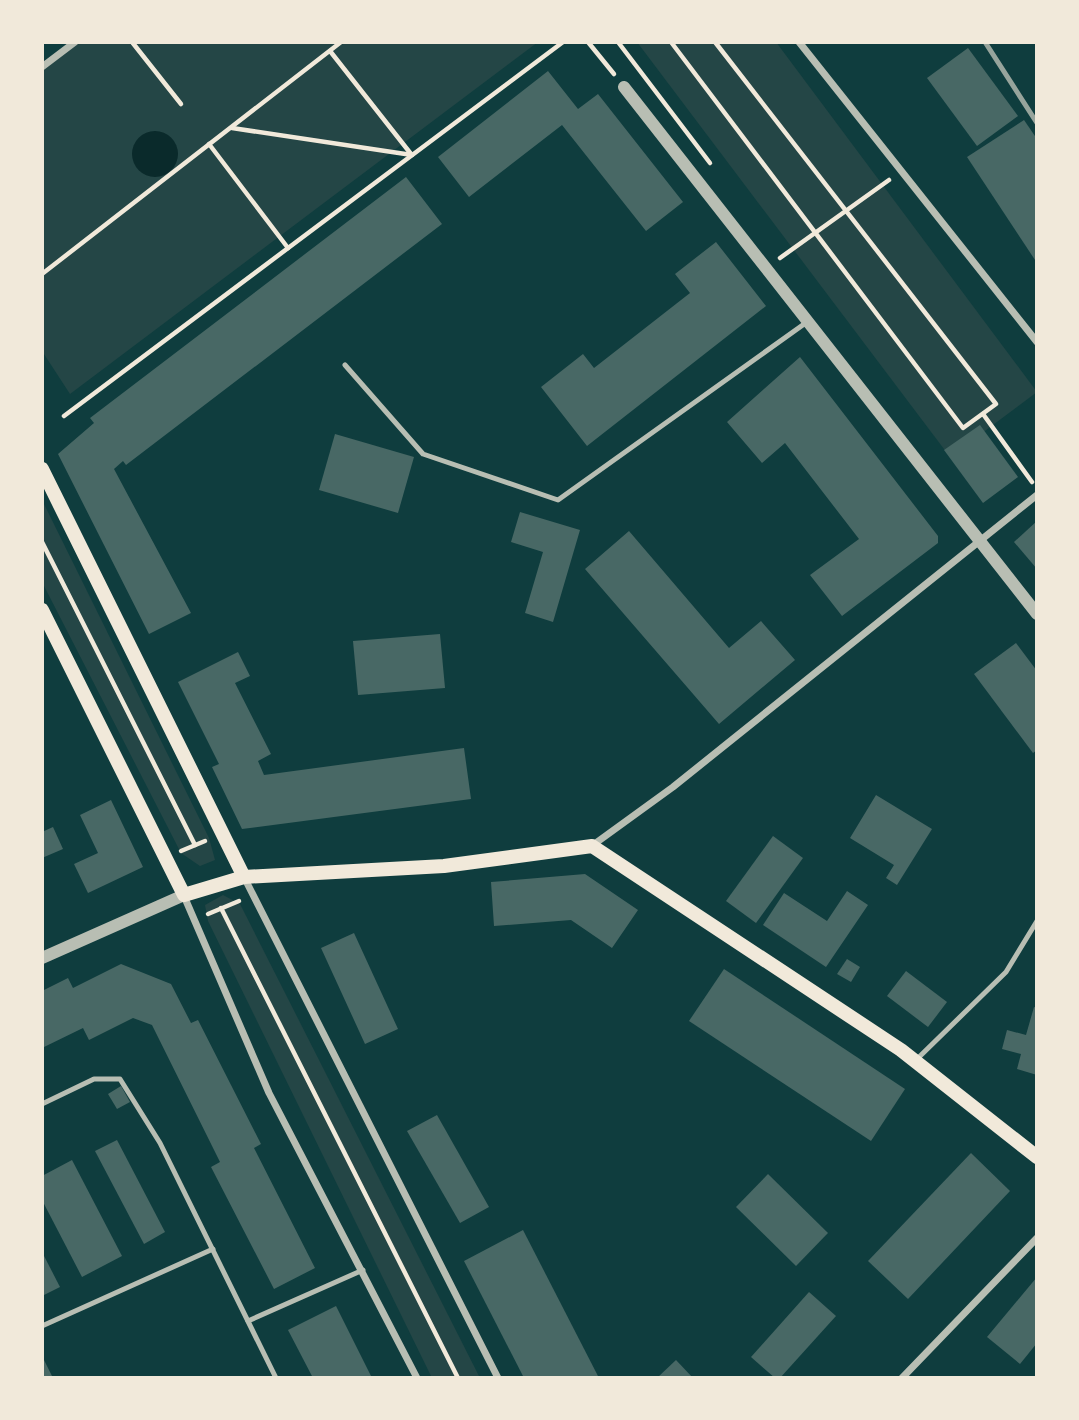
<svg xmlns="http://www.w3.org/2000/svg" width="1079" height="1420" font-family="'PT Sans',sans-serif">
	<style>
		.green { fill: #244646 }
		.water { fill: #0a2a2b }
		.building { fill: #486865 }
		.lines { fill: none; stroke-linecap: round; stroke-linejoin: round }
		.path { stroke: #f1e9da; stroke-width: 4.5 }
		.service { stroke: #b8beb3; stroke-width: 5 }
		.minor { stroke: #b8beb3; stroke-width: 7 }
		.tertiary { stroke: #b8beb3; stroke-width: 12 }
		.secondary { stroke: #f1e9da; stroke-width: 14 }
		.rail { stroke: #97a49c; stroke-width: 5 }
	</style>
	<rect width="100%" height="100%" fill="#0f3d3e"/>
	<g class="green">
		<polygon points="70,42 538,42 70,394 42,351 42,63"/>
		<polygon points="637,42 776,42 1037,392 950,457"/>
		<polygon points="42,500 209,838 215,860 200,866 181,853 42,582"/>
		<polygon points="223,895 240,904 480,1378 432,1378 208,921 205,905"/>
	</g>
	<circle class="water" cx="155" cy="154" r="23"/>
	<g class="building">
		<polygon points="968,48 1018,116 977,146 927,78"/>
		<polygon points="548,71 578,109 598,94 683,202 646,231 562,125 469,197 438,157"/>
		<polygon points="1024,120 1037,139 1037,263 967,157"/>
		<polygon points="406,177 442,224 126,465 123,461 114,469 191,613 149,634 58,454 94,423 90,418"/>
		<polygon points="716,242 766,306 587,446 541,387 583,354 594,368 690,293 675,274"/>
		<polygon points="800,357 938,536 938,543 842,616 810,575 859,539 785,443 762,463 727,422"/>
		<polygon points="980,425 1018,477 983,503 944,450"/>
		<polygon points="335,434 414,457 398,513 319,490"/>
		<polygon points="520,512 580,530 553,622 525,613 543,552 511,542"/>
		<polygon points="1037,521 1037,569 1014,542"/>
		<polygon points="629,531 729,648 761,621 795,660 719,724 585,569"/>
		<polygon points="440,634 445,688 358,695 353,641"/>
		<polygon points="1016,643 1037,671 1037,750 1033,753 974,674"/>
		<polygon points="238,652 250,676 235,683 271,754 258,761 264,775 464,748 471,799 242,829 212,767 219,764 178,682"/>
		<polygon points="876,795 932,829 897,885 886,878 894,865 850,838"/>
		<polygon points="111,800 143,867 88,893 74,864 98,853 80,815"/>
		<polygon points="53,827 63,849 42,858 42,832"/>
		<polygon points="773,836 803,858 756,923 726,901"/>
		<polygon points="585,874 638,910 612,948 571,920 494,926 491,882"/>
		<polygon points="847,891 868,905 826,967 763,925 784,893 827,921"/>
		<polygon points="354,933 398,1029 365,1044 321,948"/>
		<polygon points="847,959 860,967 851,982 837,974"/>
		<polygon points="121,964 171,984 191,1023 198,1020 261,1144 254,1148 315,1268 274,1289 211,1167 220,1162 152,1025 133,1018 89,1040 83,1028 42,1048 42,991 68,978 73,988"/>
		<polygon points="724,969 905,1089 871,1141 689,1021"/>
		<polygon points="906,971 947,1002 928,1027 887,996"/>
		<polygon points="1034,1007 1037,1008 1037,1075 1017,1069 1021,1054 1002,1049 1007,1030 1026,1035"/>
		<polygon points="121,1086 130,1102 117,1109 108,1094"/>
		<polygon points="437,1115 489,1207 460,1223 407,1131"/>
		<polygon points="117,1140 165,1232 144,1244 95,1151"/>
		<polygon points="971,1153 1010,1191 908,1299 868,1261"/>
		<polygon points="72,1160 122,1256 82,1277 42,1200 42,1176"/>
		<polygon points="768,1174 828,1233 796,1266 736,1207"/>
		<polygon points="523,1230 599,1378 524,1378 464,1261"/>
		<polygon points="42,1252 60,1287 42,1296"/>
		<polygon points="1037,1277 1037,1343 1020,1364 987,1337"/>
		<polygon points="809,1292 836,1316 780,1378 775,1378 751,1357"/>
		<polygon points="336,1306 372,1378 313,1378 288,1330"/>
		<polygon points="42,1356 53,1378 42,1378"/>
		<polygon points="676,1360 693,1378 657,1378"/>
	</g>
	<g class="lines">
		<g class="path">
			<polyline points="132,42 181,104"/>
			<polyline points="588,42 614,74"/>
			<polyline points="618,42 710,163"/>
			<polyline points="671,42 963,428 996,404 715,42"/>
			<polyline points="330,51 411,154"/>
			<polyline points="232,128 412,155"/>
			<polyline points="209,144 288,248"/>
			<polyline points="780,258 889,180"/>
			<polyline points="42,274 341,42"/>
			<polyline points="983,414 1032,482"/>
			<polyline points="64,416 563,42"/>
			<polyline points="42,542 195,845"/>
			<polyline points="181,851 205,841"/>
			<polyline points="221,908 458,1378"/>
			<polyline points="208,914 239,901"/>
		</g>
		<g class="service">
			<polyline points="345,365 423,454 558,500 807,322"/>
			<polyline points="915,1061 1006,972 1037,921"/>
			<polyline points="42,1104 94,1079 120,1079 160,1143 276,1378"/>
			<polyline points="248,1321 363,1270"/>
			<polyline points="42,1326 213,1249"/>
		</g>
		<g class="minor">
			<polyline points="799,42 1037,342"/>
			<polyline points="42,67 75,42"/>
			<polyline points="593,845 673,787 1037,495"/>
			<polyline points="244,877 498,1378"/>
			<polyline points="184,896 269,1093 417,1378"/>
			<polyline points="902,1378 1037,1238"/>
		</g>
		<g class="tertiary">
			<polyline points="624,87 1037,614"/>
			<polyline points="42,958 184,895"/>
		</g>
		<g class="secondary">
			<polyline points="42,469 244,877"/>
			<polyline points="42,610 184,895 244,877 444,866 592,846 901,1050 1037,1157"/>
		</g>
		<polyline class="rail" points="985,42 1037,123"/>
	</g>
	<rect width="1079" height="1420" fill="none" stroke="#f1e9da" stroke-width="88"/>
</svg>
